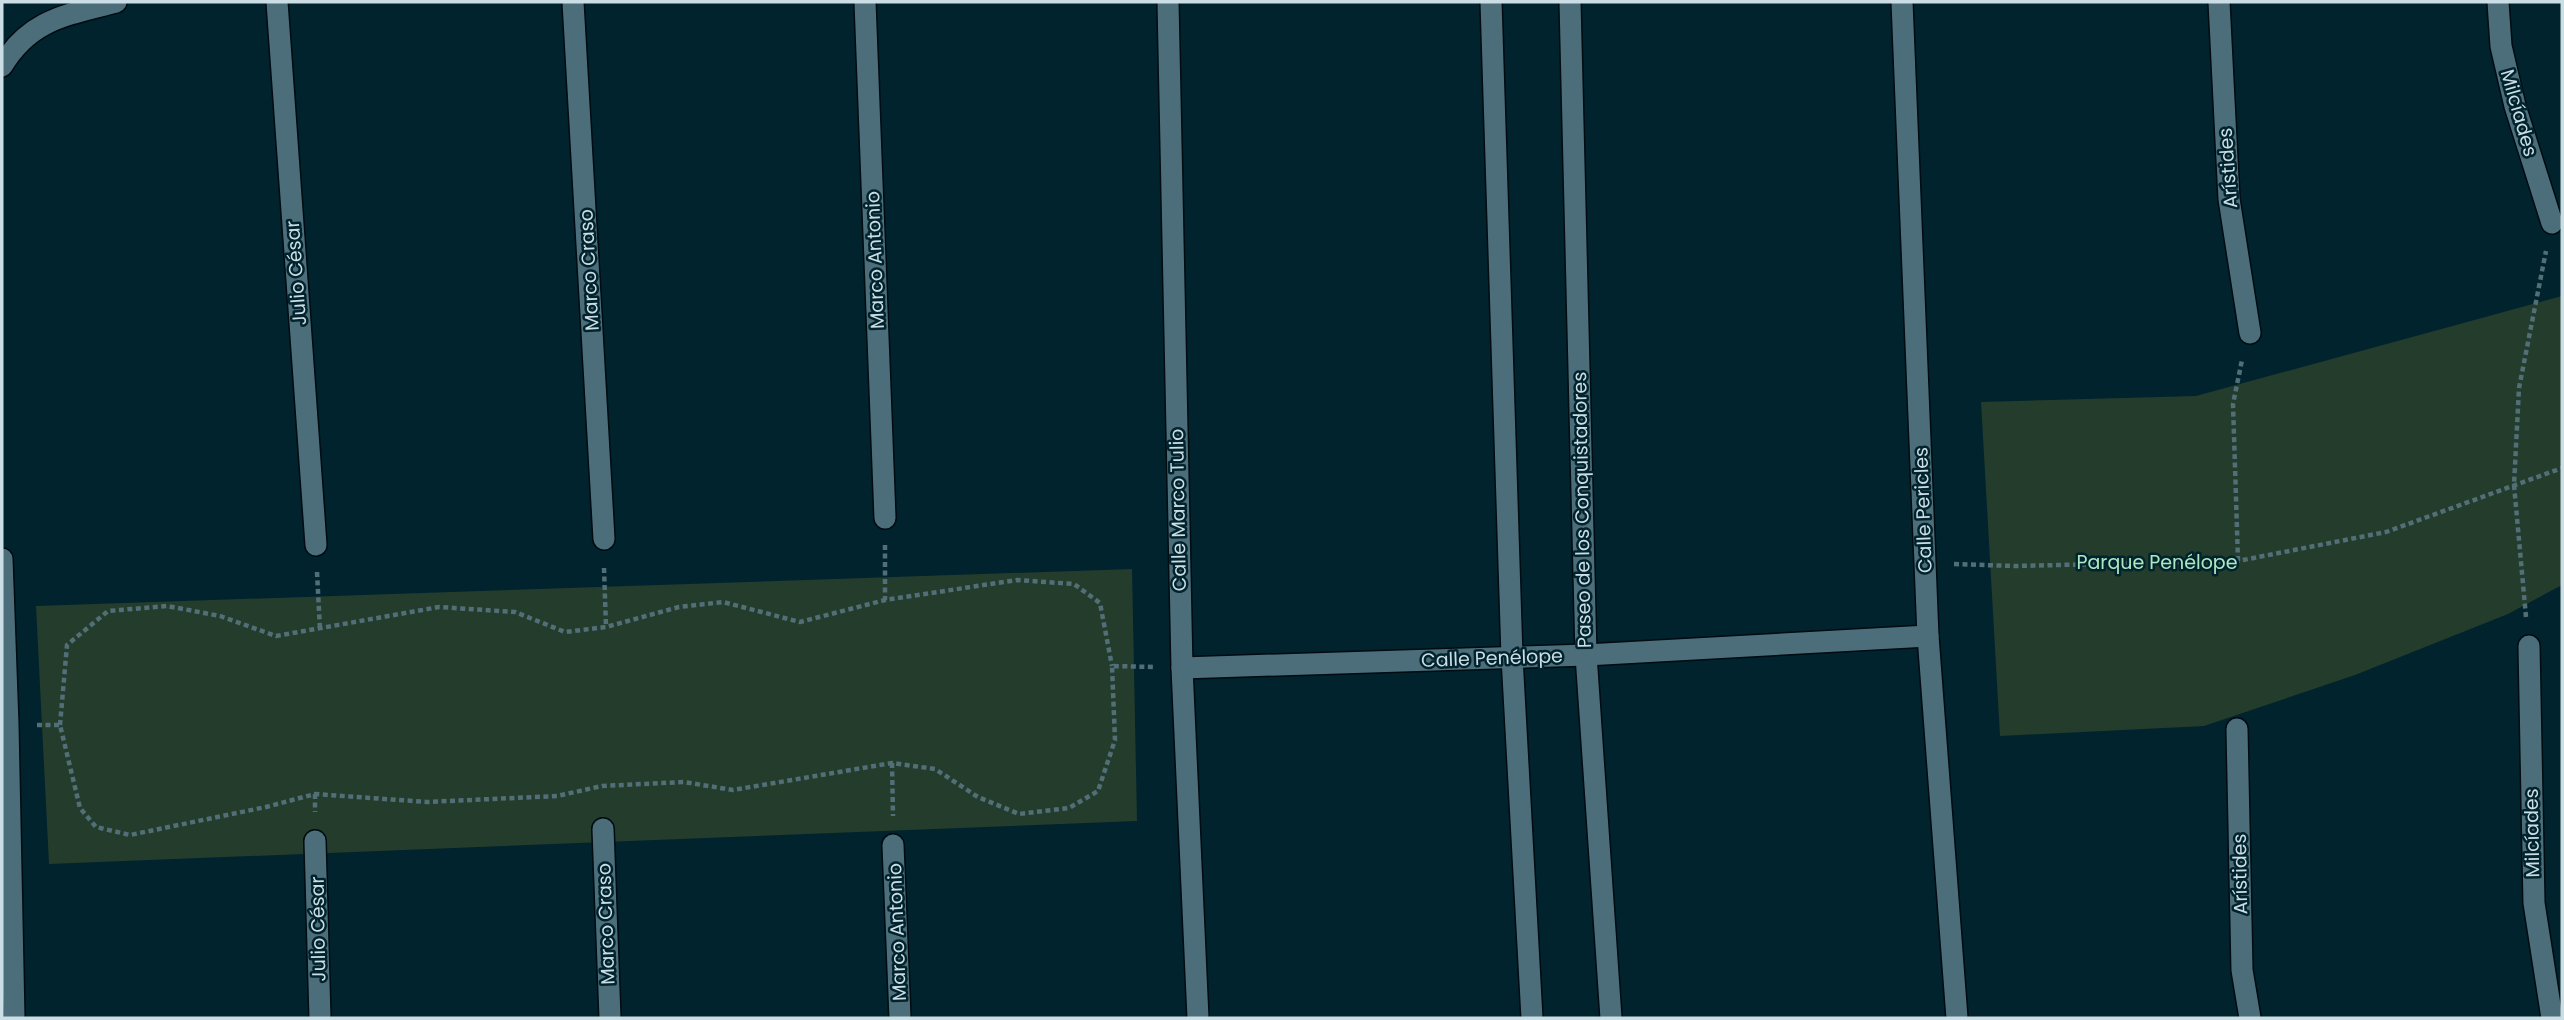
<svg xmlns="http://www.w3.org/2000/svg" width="2564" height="1020" font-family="Poppins,sans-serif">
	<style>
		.green { fill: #243c2c }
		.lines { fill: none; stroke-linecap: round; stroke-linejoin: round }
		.minor-casing { stroke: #000b12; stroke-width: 24 }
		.path { stroke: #526e77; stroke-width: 4.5; stroke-dasharray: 5 3.5; stroke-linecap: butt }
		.minor { stroke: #4c6e7a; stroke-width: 21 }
		.labels { text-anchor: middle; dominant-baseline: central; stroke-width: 5; stroke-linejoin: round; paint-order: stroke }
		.street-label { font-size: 19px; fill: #ccdee5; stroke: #00232d }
		.park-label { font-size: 19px; fill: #ace8c0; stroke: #00232d }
	</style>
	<rect width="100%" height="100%" fill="#00232d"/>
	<g class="green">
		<polygon points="2562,296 2562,585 2508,614 2355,675 2204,726 2000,736 1981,402 2196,396"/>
		<polygon points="1132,569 1137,821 49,864 36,606"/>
	</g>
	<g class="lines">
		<defs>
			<g id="minor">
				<polyline points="277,2 316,545"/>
				<polyline points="573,2 604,539"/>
				<polyline points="865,2 885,518"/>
				<polyline points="1168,2 1182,668 1198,1018"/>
				<polyline points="1491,2 1512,657 1532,1018"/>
				<polyline points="1570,2 1586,655 1611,1018"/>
				<polyline points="1902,2 1928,636 1957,1018"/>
				<polyline points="2219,2 2229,199 2250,333"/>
				<polyline points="2498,2 2501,46 2515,106 2552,223"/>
				<path d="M2,66C30,19 67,15 116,2"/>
				<polyline points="2,559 8,725 14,1018"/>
				<polyline points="2529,646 2534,903 2552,1018"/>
				<polyline points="1182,668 1586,655 1928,636"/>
				<polyline points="2237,729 2242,970 2250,1018"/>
				<polyline points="603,829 610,1018"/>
				<polyline points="315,841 320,1018"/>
				<polyline points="893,845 900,1018"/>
			</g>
		</defs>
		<use href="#minor" class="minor-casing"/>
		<g class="path">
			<polyline points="885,545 885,600"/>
			<polyline points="2238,561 2233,404 2242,360"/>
			<polyline points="1954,564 2014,566 2238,561 2386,532 2562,468"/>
			<polyline points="604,568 606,627"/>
			<polyline points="317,572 320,630"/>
			<polyline points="2526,617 2514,485 2519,388 2546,251"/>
			<polyline points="37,725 60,725 80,808 96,827 130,835 266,807 315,794 427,802 557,796 602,786 684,782 733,790 892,763 935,769 978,797 1019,814 1069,808 1098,791 1115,740 1112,666 1155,667"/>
			<polyline points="60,725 67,645 108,611 167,606 220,616 276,636 439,607 515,612 565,632 606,627 679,607 723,602 800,622 885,600 1017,580 1074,584 1100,603 1112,666"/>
			<polyline points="892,763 893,816"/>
			<polyline points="315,794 315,812"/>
		</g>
		<use href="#minor" class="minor"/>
	</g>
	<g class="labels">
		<g class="street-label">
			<text transform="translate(2519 113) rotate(74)">Milcíades</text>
			<text transform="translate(2228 168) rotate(-94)">Arístides</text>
			<text transform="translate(875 260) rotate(-92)">Marco Antonio</text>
			<text transform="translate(589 270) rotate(-93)">Marco Craso</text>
			<text transform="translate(296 273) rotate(-94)">Julio César</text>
			<text transform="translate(1178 510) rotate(-91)">Calle Marco Tulio</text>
			<text transform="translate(1582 510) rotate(-91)">Paseo de los Conquistadores</text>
			<text transform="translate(1923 510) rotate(-92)">Calle Pericles</text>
			<text transform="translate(1492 658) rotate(-2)">Calle Penélope</text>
			<text transform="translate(2532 833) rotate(-91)">Milcíades</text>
			<text transform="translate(2240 874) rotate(-91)">Arístides</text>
			<text transform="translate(606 924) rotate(-92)">Marco Craso</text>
			<text transform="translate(318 929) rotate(-91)">Julio César</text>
			<text transform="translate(897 932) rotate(-92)">Marco Antonio</text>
		</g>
		<g class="park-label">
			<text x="2157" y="562">Parque Penélope</text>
		</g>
	</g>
	<rect width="2564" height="1020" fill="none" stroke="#ccdee5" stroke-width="7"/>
</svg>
